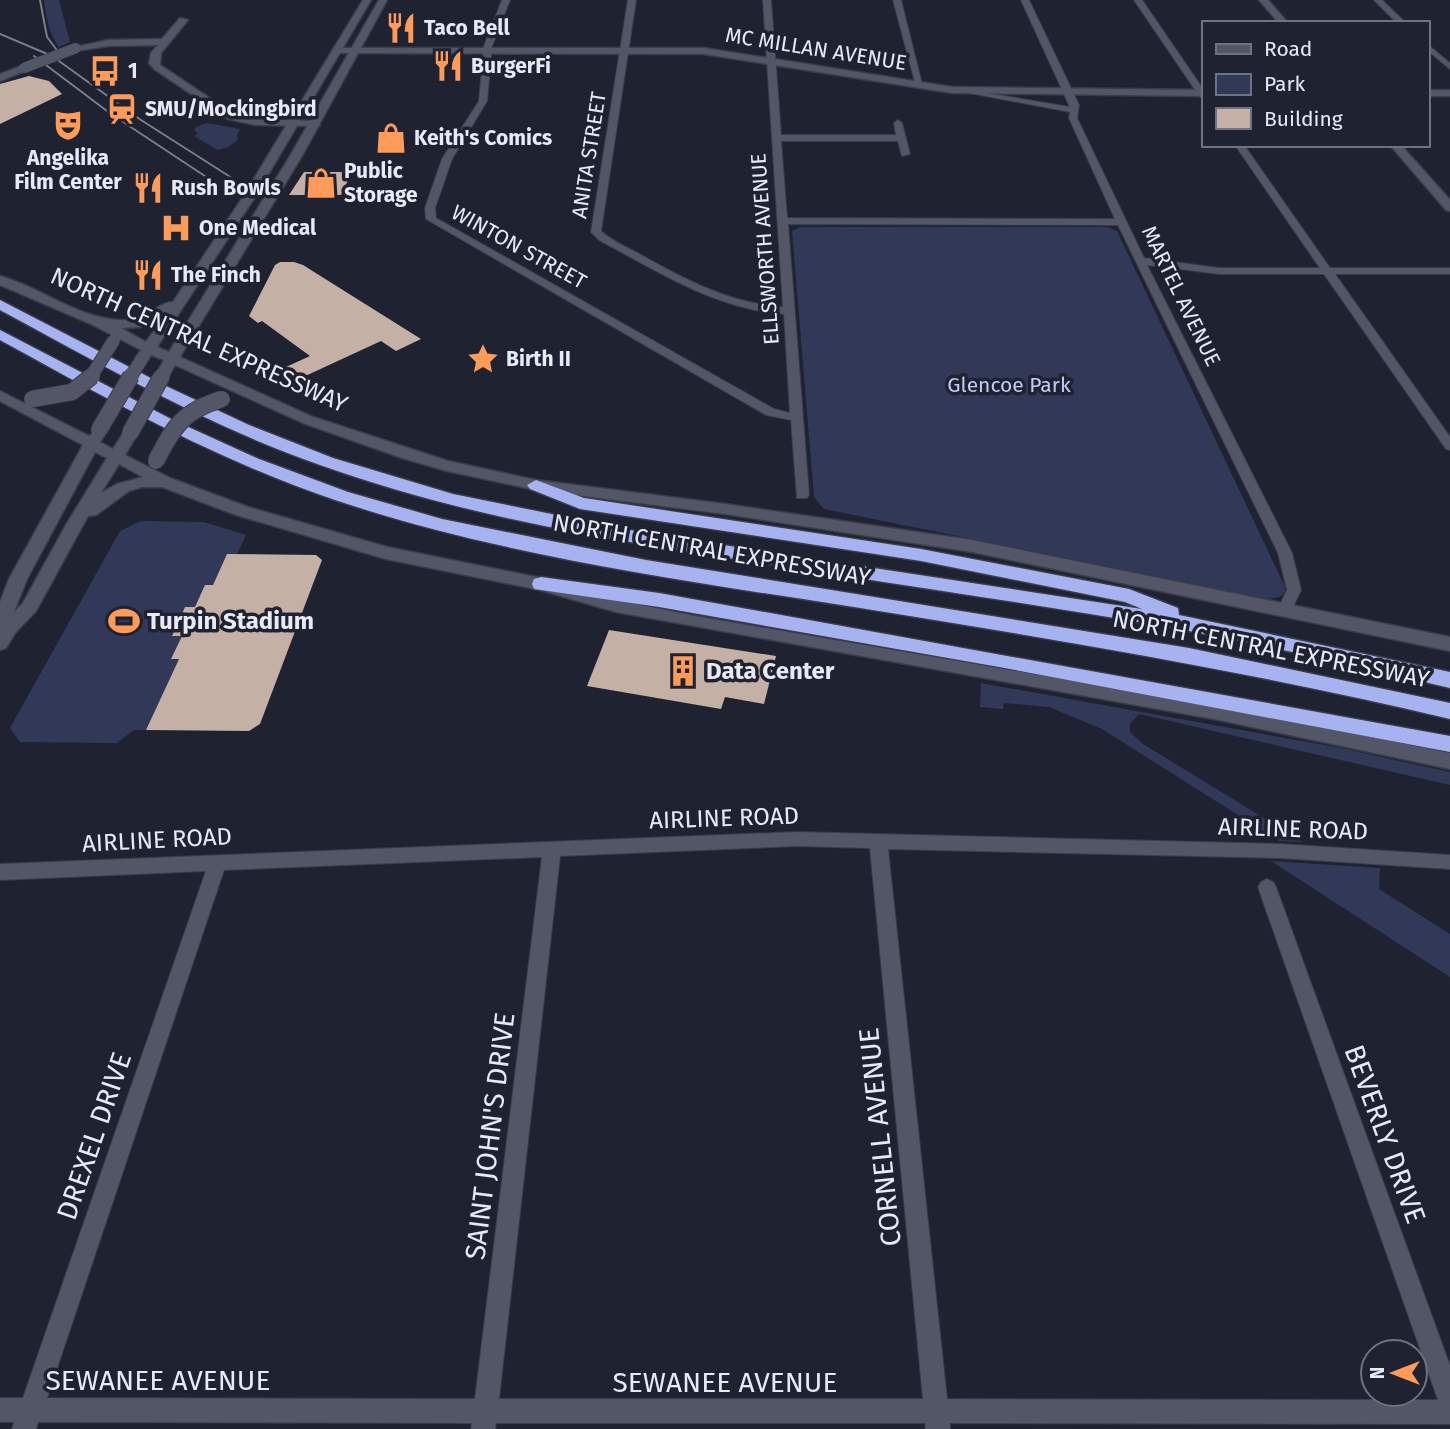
<svg xmlns="http://www.w3.org/2000/svg" width="1450" height="1429" font-family="'Fira Sans',sans-serif">
	<style>
		.green { fill: #323858 }
		.building { fill: #c4b0a4 }
		.lines { fill: none; stroke-linecap: round; stroke-linejoin: round }
		.minor-casing { stroke: #3a3c49; stroke-width: 2 }
		.tertiary-casing { stroke: #3a3c49; stroke-width: 3 }
		.secondary-casing { stroke: #3a3c49; stroke-width: 3 }
		.motorway-casing { stroke: #3a3c49; stroke-width: 3 }
		.minor { fill: #525667; fill-rule: evenodd }
		.tertiary { fill: #525667; fill-rule: evenodd }
		.secondary { fill: #525667; fill-rule: evenodd }
		.motorway { fill: #a7b3f0; fill-rule: evenodd }
		.tram { stroke: #7b7d8a; stroke-width: 2 }
		.tertiary-bridge-casing { stroke: #3a3c49; stroke-width: 11; stroke-linecap: butt }
		.secondary-bridge-far1-casing { stroke: #3a3c49; stroke-width: 14; stroke-linecap: butt }
		.secondary-bridge-casing { stroke: #3a3c49; stroke-width: 18; stroke-linecap: butt }
		.tertiary-bridge { stroke: #525667; stroke-width: 10 }
		.secondary-bridge-far1 { stroke: #525667; stroke-width: 12 }
		.secondary-bridge { stroke: #525667; stroke-width: 16 }
		.labels { text-anchor: middle; dominant-baseline: central; stroke-width: 7; stroke-linejoin: round; paint-order: stroke }
		.far-poi-label { font-size: 21px; font-weight: bold; fill: #e8eaf5; stroke: #1f2231; text-anchor: start }
		.far-street-label { font-size: 21px; fill: #e8eaf5; stroke: #1f2231 }
		.far-park-label { font-size: 21px; fill: #c2ccf7; stroke: #1f2231 }
		.street-label { font-size: 24px; fill: #e8eaf5; stroke: #1f2231 }
		.poi-label { font-size: 24px; font-weight: bold; fill: #e8eaf5; stroke: #1f2231; text-anchor: start }
		.near-street-label { font-size: 28px; fill: #e8eaf5; stroke: #1f2231 }
	</style>
	<rect width="100%" height="100%" fill="#1f2231"/>
	<g class="green">
		<path d="M44,0H59L70,42L59,47C49,34 46,17 44,0Z"/>
		<polygon points="207,123 240,129 237,135 238,140 228,147 218,150 194,136 198,134 194,130 196,127"/>
		<polygon points="801,227 1107,227 1117,231 1285,587 1285,592 1280,597 1268,599 824,509 814,497 792,231"/>
		<polygon points="141,521 204,522 246,535 237,554 227,554 213,585 195,607 185,607 172,635 182,636 171,659 179,659 146,730 134,730 117,743 20,742 10,728 120,531"/>
		<polygon points="981,683 1341,748 1450,772 1450,785 1139,714 1130,724 1130,732 1143,744 1303,842 1279,841 1102,729 1049,707 1004,703 1003,709 980,707"/>
		<polygon points="1271,861 1380,868 1379,889 1450,934 1450,977"/>
	</g>
	<g class="building">
		<polygon points="29,76 49,81 62,94 0,124 0,84"/>
		<polygon points="304,172 352,172 341,195 289,195"/>
		<polygon points="280,262 294,262 303,265 421,339 396,351 381,341 301,378 286,367 310,356 262,321 258,323 249,316 275,265"/>
		<polygon points="227,554 316,555 322,560 260,724 249,731 146,730 179,659 171,659 182,636 172,636 185,607 195,607 205,585 213,585"/>
		<polygon points="609,630 776,656 764,704 725,697 721,709 587,686"/>
	</g>
	<g class="lines">
		<defs>
			<g id="minor">
				<path d="M502,0H510L492,46L487,101L452,159L435,208L436,218L774,409L790,413L784,314C715,309 659,272 599,240L591,232L628,0H636L601,231C613,242 629,248 643,256C688,281 732,304 783,307L763,0H771L781,135H896L894,123L898,120L902,123L910,154L902,156L898,141H781L787,218L1115,219L1069,118L1070,112L964,92L968,90L1070,107L1021,0H1029L1079,105L1077,118L1144,258L1219,268H1320L1235,145H1244L1330,268H1450V274H1335L1450,437V450L1446,449L1324,274H1219L1147,265L1292,553L1301,590L1290,613H1280L1278,609L1287,590L1278,553L1118,225L788,224L809,495L807,498H797L791,420L766,415L426,219L425,208L442,159L479,101L484,46Z"/>
				<polygon points="893,0 901,0 923,88 916,86"/>
				<polygon points="1134,0 1142,0 1203,89 1203,97 1200,97"/>
				<polygon points="1374,0 1382,0 1406,23 1397,23"/>
				<polygon points="1427,44 1450,63 1450,69 1427,50"/>
				<path d="M797,832L1280,844L1450,855V869L1280,858L888,849L947,1399L1438,1400L1258,887L1261,882L1267,879L1273,882L1276,887L1450,1366V1424L950,1423V1429H926L925,1423H496L495,1429H471L472,1423L38,1422L36,1429H12L14,1422H0V1398H23L206,871L0,880V864ZM797,846L870,848L923,1399H499L560,856ZM542,857L475,1399L47,1398L224,870Z"/>
			</g>
			<g id="tertiary">
				<polygon points="1259,0 1268,0 1288,23 1279,23"/>
				<polygon points="180,18 188,20 161,53 160,65 235,115 255,119 315,121 320,124 319,126 255,125 228,119 154,69 149,63 151,53 158,45 108,46 76,51 71,48 108,40 162,39"/>
				<polygon points="337,48 704,48 952,87 1203,90 1203,96 952,93 704,54 334,53 332,51"/>
				<polygon points="24,65 29,68 27,70 0,81 0,74"/>
				<rect x="1427" y="90" width="23" height="6"/>
				<polygon points="1390,145 1401,145 1450,200 1450,211 1446,210"/>
			</g>
			<g id="secondary">
				<path d="M363,0H371L255,197L157,347L169,352L290,156L379,0H387L302,156L180,357L313,417L448,461L536,480L725,504L972,540L1450,637V651L972,552L725,514L536,490L447,471L402,458L303,423L175,365L171,372H161L159,369L164,360L151,355L148,360H138L136,357L141,350L91,324L0,285V276C43,288 84,323 129,320C147,319 159,302 173,302L243,197L293,114L255,125L250,122L298,107ZM162,319L146,342L121,328L141,327Z"/>
				<path d="M0,391L89,436L96,431L101,433L104,436L100,442L113,449L125,430H135L138,433L125,455L170,478L248,507L387,547L541,578L616,600L700,617L1214,705L1450,753V769L1214,719L616,612L540,590L386,559L236,515L162,487H142L129,491L96,515L88,516L36,611L15,633L6,648L0,650V602L9,579L83,445L0,401ZM95,452L107,458L66,525L23,603L14,612L27,579ZM119,464L143,477L117,484L101,493Z"/>
			</g>
			<g id="motorway">
				<path d="M0,300L166,386L249,425L333,458L453,494L645,533L1142,609L1125,602L921,561L580,509L530,489L527,485L536,480L584,498L921,549L1129,589L1178,608L1179,615L1450,672V688C1354,666 1258,643 1161,626C1054,607 946,592 839,575C664,548 487,525 320,465C208,426 104,366 0,310Z"/>
				<path d="M0,330L173,420L259,459L348,492L442,519L646,560L1189,648L1450,703V719C1253,672 1054,639 854,607C680,580 503,556 335,500C217,460 109,400 0,340Z"/>
				<polygon points="541,577 659,593 1450,736 1450,752 999,667 659,607 534,589 532,584 534,579"/>
			</g>
		</defs>
		<use href="#minor" class="minor-casing"/>
		<use href="#tertiary" class="tertiary-casing"/>
		<use href="#secondary" class="secondary-casing"/>
		<use href="#motorway" class="motorway-casing"/>
		<use href="#minor" class="minor"/>
		<use href="#tertiary" class="tertiary"/>
		<use href="#secondary" class="secondary"/>
		<use href="#motorway" class="motorway"/>
		<g class="tram">
			<polyline points="40,0 47,37 62,57"/>
			<polyline points="0,34 52,56 141,120 232,178"/>
			<polyline points="34,56 111,114 217,184"/>
		</g>
		<defs>
			<polyline id="tertiary-bridge" points="24,68 76,48"/>
			<g id="secondary-bridge-far1">
				<polyline points="90,378 114,340"/>
				<polyline points="130,378 143,357"/>
				<polyline points="161,378 166,369"/>
			</g>
			<g id="secondary-bridge">
				<polyline points="32,399 72,392 92,376"/>
				<polyline points="99,430 131,376"/>
				<polyline points="130,433 162,376"/>
				<path d="M156,461C174,426 183,411 222,399"/>
			</g>
		</defs>
		<use href="#tertiary-bridge" class="tertiary-bridge-casing"/>
		<use href="#secondary-bridge-far1" class="secondary-bridge-far1-casing"/>
		<use href="#secondary-bridge" class="secondary-bridge-casing"/>
		<use href="#tertiary-bridge" class="tertiary-bridge"/>
		<use href="#secondary-bridge-far1" class="secondary-bridge-far1"/>
		<use href="#secondary-bridge" class="secondary-bridge"/>
	</g>
	<defs>
		<symbol id="restaurant-bare" viewBox="-9 -9 18 18"><path d="M-5-6h1v4h1v-4h1v4h1v-4h1v5L-1.5 .5V6h-2V.5L-5-1ZM5-6V6H3V1.5H1.5Q1.5-4 5-6Z" fill="#fe9b59" stroke="#1f2231" stroke-width="2.5" paint-order="stroke"/></symbol>
		<symbol id="bus-bare" viewBox="-9 -9 18 18"><path d="M-5-6H5V4H4V6H2V4H-2V6H-4V4H-5ZM-3.5-4V0h7V-4ZM-3.5 1.2v1.5H-2V1.2ZM2 1.2v1.5H3.5V1.2Z" fill="#fe9b59" stroke="#1f2231" stroke-width="2.5" paint-order="stroke"/></symbol>
		<symbol id="station-bare" viewBox="-9 -9 18 18"><path d="M-3-6H3Q5-6 5-4V2Q5 4 3 4L4.5 6H3L1.5 4h-3L-3 6H-4.5L-3 4Q-5 4-5 2V-4Q-5-6-3-6ZM-3.5-4v3h7v-3ZM-3.5 1v1.5H-2V1ZM2 1v1.5H3.5V1Z" fill="#fe9b59" stroke="#1f2231" stroke-width="2.5" paint-order="stroke"/></symbol>
		<symbol id="theatre-bare" viewBox="-9 -9 18 18"><path d="M-5-5.5Q0-4 5-5.5V0Q5 5 0 6Q-5 5-5 0ZM-3.3-2.5H-1v1.5H-3.3ZM1-2.5H3.3v1.5H1ZM-2.8 1Q0 5.5 2.8 1Z" fill="#fe9b59" stroke="#1f2231" stroke-width="2.5" paint-order="stroke"/></symbol>
		<symbol id="shop-bare" viewBox="-9 -9 18 18"><path d="M-5-2.5h2.3a2.7 3.5 0 0 1 5.4 0H5L5.5 6h-11ZM-1.5-2.5h3a1.5 2.3 0 0 0-3 0Z" fill="#fe9b59" stroke="#1f2231" stroke-width="2.5" paint-order="stroke"/></symbol>
		<symbol id="hospital-bare" viewBox="-9 -9 18 18"><path d="M-5-5h3v3.5h4V-5h3V5h-3V1.5h-4V5h-3Z" fill="#fe9b59" stroke="#1f2231" stroke-width="2.5" paint-order="stroke"/></symbol>
		<symbol id="sight-bare" viewBox="-9 -9 18 18"><path d="M0-6L1.8-2.2L6-1.7L2.9 1.2L3.7 5.4L0 3.3L-3.7 5.4L-2.9 1.2L-6-1.7L-1.8-2.2Z" fill="#fe9b59" stroke="#1f2231" stroke-width="2.5" paint-order="stroke"/></symbol>
		<symbol id="stadium-bare" viewBox="-9 -9 18 18"><path d="M0-5a6.5 5 0 1 0 0 10a6.5 5 0 1 0 0-10ZM-3.5-1.8h7v3.6h-7Z" fill="#fe9b59" stroke="#1f2231" stroke-width="2.5" paint-order="stroke"/></symbol>
		<symbol id="building-bare" viewBox="-9 -9 18 18"><path d="M-4-6H4V6H1V3H-1V6H-4ZM-2.5-4.3h1.7v1.8h-1.7ZM.8-4.3h1.7v1.8H.8ZM-2.5-1h1.7V.8h-1.7ZM.8-1h1.7V.8H.8Z" fill="#fe9b59" stroke="#1f2231" stroke-width="2.5" paint-order="stroke"/></symbol>
	</defs>
	<g fill-rule="evenodd">
		<use href="#restaurant-bare" x="379" y="6" width="44" height="44"/>
		<use href="#restaurant-bare" x="426" y="44" width="44" height="44"/>
		<use href="#bus-bare" x="83" y="49" width="44" height="44"/>
		<use href="#station-bare" x="100" y="87" width="44" height="44"/>
		<use href="#theatre-bare" x="46" y="103" width="44" height="44"/>
		<use href="#shop-bare" x="369" y="116" width="44" height="44"/>
		<use href="#shop-bare" x="299" y="161" width="44" height="44"/>
		<use href="#restaurant-bare" x="126" y="166" width="44" height="44"/>
		<use href="#hospital-bare" x="154" y="206" width="44" height="44"/>
		<use href="#restaurant-bare" x="126" y="253" width="44" height="44"/>
		<use href="#sight-bare" x="461" y="337" width="44" height="44"/>
		<use href="#stadium-bare" x="102" y="599" width="44" height="44"/>
		<use href="#building-bare" x="661" y="649" width="44" height="44"/>
	</g>
	<g class="labels">
		<g class="far-poi-label">
			<text x="424" y="28">Taco Bell</text>
			<text x="471" y="66">BurgerFi</text>
			<text x="128" y="71">1</text>
			<text x="145" y="109">SMU/Mockingbird</text>
			<text x="414" y="138">Keith's Comics</text>
			<text x="68" y="158" text-anchor="middle">Angelika<tspan x="68" dy="24">Film Center</tspan></text>
			<text x="344" y="171">Public<tspan x="344" dy="24">Storage</tspan></text>
			<text x="171" y="188">Rush Bowls</text>
			<text x="199" y="228">One Medical</text>
			<text x="171" y="275">The Finch</text>
			<text x="506" y="359">Birth II</text>
		</g>
		<g class="far-street-label">
			<text transform="translate(816 49) rotate(9)">MC MILLAN AVENUE</text>
			<text transform="translate(589 155) rotate(-81)">ANITA STREET</text>
			<text transform="translate(519 247) rotate(29)">WINTON STREET</text>
			<text transform="translate(765 249) rotate(-94)">ELLSWORTH AVENUE</text>
			<text transform="translate(1181 296) rotate(64)">MARTEL AVENUE</text>
		</g>
		<g class="far-park-label">
			<text x="1009" y="385">Glencoe Park</text>
		</g>
		<g class="street-label">
			<text transform="translate(199 340) rotate(24)">NORTH CENTRAL EXPRESSWAY</text>
			<text transform="translate(712 550) rotate(10)">NORTH CENTRAL EXPRESSWAY</text>
			<text transform="translate(1271 649) rotate(11)">NORTH CENTRAL EXPRESSWAY</text>
			<text transform="translate(724 818) rotate(-2)">AIRLINE ROAD</text>
			<text transform="translate(1293 829) rotate(2)">AIRLINE ROAD</text>
			<text transform="translate(157 840) rotate(-3)">AIRLINE ROAD</text>
		</g>
		<g class="poi-label">
			<text x="147" y="621">Turpin Stadium</text>
			<text x="706" y="671">Data Center</text>
		</g>
		<g class="near-street-label">
			<text transform="translate(1385 1134) rotate(70)">BEVERLY DRIVE</text>
			<text transform="translate(94 1136) rotate(-71)">DREXEL DRIVE</text>
			<text transform="translate(490 1136) rotate(-83)">SAINT JOHN'S DRIVE</text>
			<text transform="translate(880 1137) rotate(-96)">CORNELL AVENUE</text>
			<text x="158" y="1380">SEWANEE AVENUE</text>
			<text x="725" y="1382">SEWANEE AVENUE</text>
		</g>
	</g>
	<rect x="1202" y="21" width="228" height="126" fill="#1f2231" stroke="#6f727f" stroke-width="2"/>
	<rect x="1216" y="44" width="35" height="10" fill="#525667" stroke="#6f727f" stroke-width="2"/>
	<text x="1264" y="56" font-size="21" fill="#e8eaf5">Road</text>
	<rect x="1216" y="74" width="35" height="21" fill="#323858" stroke="#6f727f" stroke-width="2"/>
	<text x="1264" y="91" font-size="21" fill="#e8eaf5">Park</text>
	<rect x="1216" y="108" width="35" height="21" fill="#c4b0a4" stroke="#6f727f" stroke-width="2"/>
	<text x="1264" y="126" font-size="21" fill="#e8eaf5">Building</text>
	<g transform="translate(1394 1373) rotate(270)"><circle r="33" fill="#1f2231" stroke="#6f727f" stroke-width="2"/>
	<path d="M0-5L12 26L0 18L-12 26Z" fill="#fe9b59"/>
	<text y="-10" font-size="19" font-weight="bold" text-anchor="middle" fill="#e8eaf5">N</text>
	</g>
</svg>
